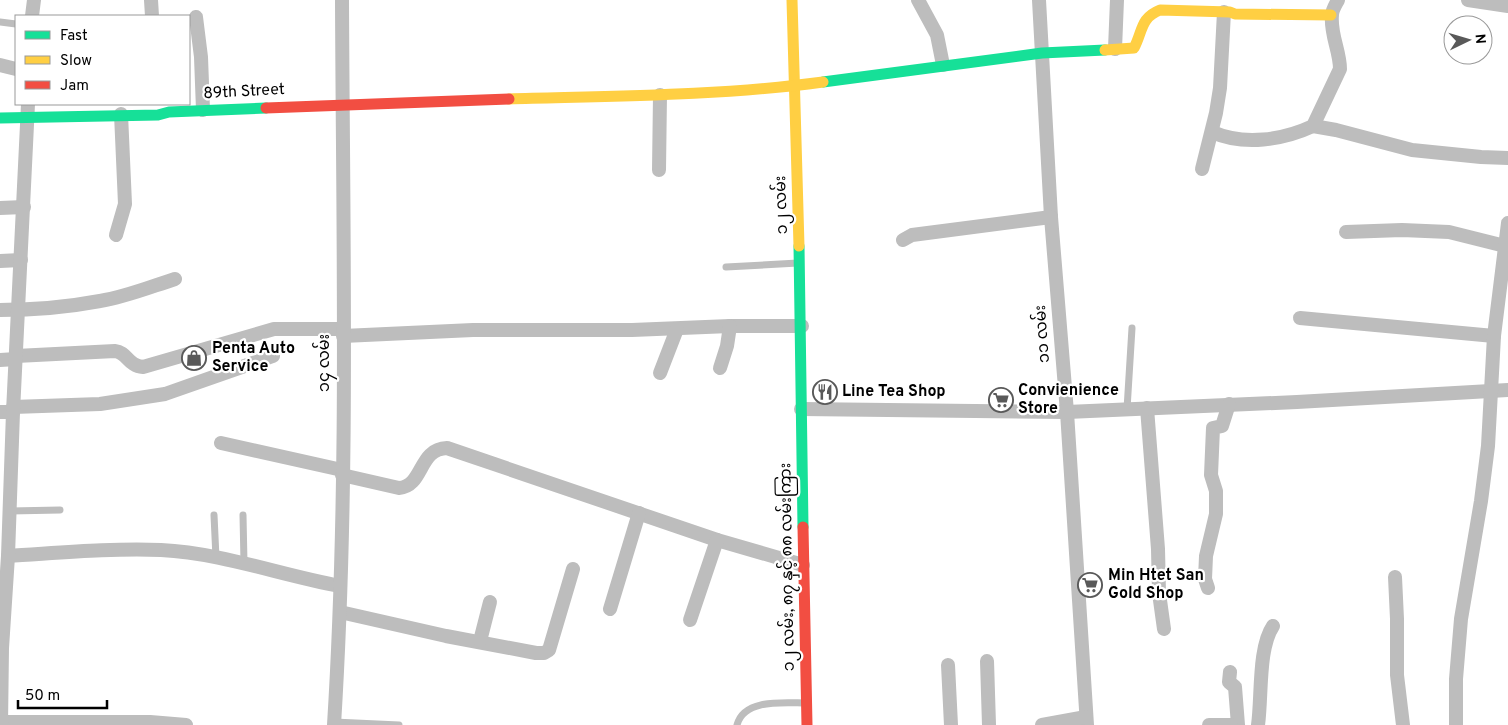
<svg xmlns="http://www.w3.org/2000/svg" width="1508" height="725" font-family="Overpass,'Noto Sans Myanmar',sans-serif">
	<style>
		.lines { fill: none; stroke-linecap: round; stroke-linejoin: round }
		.lane { stroke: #bdbdbd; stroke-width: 7 }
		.street { stroke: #bdbdbd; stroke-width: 14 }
		.fast { stroke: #16e098; stroke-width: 11 }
		.slow { stroke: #ffcf43; stroke-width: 11 }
		.jam { stroke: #f24e42; stroke-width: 11 }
		.labels { text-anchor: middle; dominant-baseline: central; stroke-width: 4.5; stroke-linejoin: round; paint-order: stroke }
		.street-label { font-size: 16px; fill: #000; stroke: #fff }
		.poi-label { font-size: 16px; font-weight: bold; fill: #000; stroke: #fff; text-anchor: start }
	</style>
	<rect width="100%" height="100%" fill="#fff"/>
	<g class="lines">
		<g class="lane">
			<polyline points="0,22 16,24"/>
			<polyline points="726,267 798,263"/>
			<polyline points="1127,409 1132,328"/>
			<polyline points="10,511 60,510"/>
			<polyline points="214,515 216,558"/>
			<polyline points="243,515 244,563"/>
			<polyline points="334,722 399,725"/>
			<path d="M737,725C744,698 785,703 806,703"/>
		</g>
		<g class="street">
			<polyline points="151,0 152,16"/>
			<polyline points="918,0 937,35 943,65"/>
			<polyline points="1039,0 1051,217 1067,412 1087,725"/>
			<polyline points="1468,0 1508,6"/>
			<polyline points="32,16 34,0"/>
			<polyline points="196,17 201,57 203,110"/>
			<polyline points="1115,49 1117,0"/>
			<polyline points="0,65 16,69"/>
			<polyline points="1313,126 1336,130 1412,150 1481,157 1508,158"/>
			<path d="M1212,132C1244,146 1283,140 1313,126L1340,69C1340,51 1330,34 1332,15C1332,10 1336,4 1338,0"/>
			<polyline points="1202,169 1216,113 1220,88 1224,12"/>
			<polyline points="659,170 660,95"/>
			<polyline points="0,208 24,207"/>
			<polyline points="1346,232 1402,230 1449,232 1505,246"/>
			<polyline points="116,235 125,204 121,114"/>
			<polyline points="903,240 912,235 1051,217"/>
			<polyline points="0,261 21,260"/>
			<path d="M0,310C33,310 68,307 100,301C126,297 150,287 175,279"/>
			<polyline points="1300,318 1494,336"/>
			<polyline points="343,336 473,330 632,330 730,326 802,326"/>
			<path d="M16,356L115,351C127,352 128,366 143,367L274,329H343"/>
			<polyline points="0,360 16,359"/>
			<polyline points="720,368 727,346 730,326"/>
			<polyline points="660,373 677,329"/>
			<polyline points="13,407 100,404 165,394 273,356"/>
			<polyline points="1147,408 1158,549 1159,593 1164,629"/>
			<polyline points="801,409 1067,412 1297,402 1508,390"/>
			<polyline points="0,412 13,412"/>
			<polyline points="221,443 342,470"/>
			<path d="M342,475L399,488C424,486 418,449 447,448L717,540L803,565"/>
			<path d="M8,556C59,553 110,548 161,550C222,553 280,575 340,586"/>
			<polyline points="1395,577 1397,619 1397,675 1403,725"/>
			<polyline points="1208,588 1205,579 1206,556 1216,514 1216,491 1211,475 1213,428 1222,426 1229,404"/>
			<polyline points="610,609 639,513"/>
			<polyline points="340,612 446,636 536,653 544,653 549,650 573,569"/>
			<polyline points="690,620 717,540"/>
			<polyline points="480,641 490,602"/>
			<polyline points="987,661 989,725"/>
			<polyline points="948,665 951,725"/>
			<polyline points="1230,672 1229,682 1235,687 1238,725"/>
			<polyline points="1,722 150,722 186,725"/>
			<polyline points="1,725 2,648 8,556 13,412 28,104"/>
			<path d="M334,725C349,484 343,241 342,0"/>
			<polyline points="1042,725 1086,717"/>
			<polyline points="1209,725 1231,725"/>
			<path d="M1258,725C1262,697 1258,648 1273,626"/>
			<polyline points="1456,725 1456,679 1461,619 1481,501 1488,446 1494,336 1508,223"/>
		</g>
		<g class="fast">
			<polyline points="823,82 1042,53 1105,50"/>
			<polyline points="0,118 158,115 169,112 266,108"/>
			<polyline points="799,246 803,527"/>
		</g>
		<g class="slow">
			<polyline points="792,0 799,246"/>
			<path d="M1105,50L1134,48C1143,31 1140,18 1160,10L1230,12L1235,14L1331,15"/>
			<path d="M509,99C614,96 719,96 823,82"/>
		</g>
		<g class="jam">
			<polyline points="266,108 509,99"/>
			<polyline points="803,527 807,725"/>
		</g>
	</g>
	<defs>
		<symbol id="shop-ring" viewBox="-11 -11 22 22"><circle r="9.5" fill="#fff" stroke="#595959" stroke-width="1.5"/><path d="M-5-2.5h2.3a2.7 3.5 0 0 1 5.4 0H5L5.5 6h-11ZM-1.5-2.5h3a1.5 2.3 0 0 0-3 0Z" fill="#595959"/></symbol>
		<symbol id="restaurant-ring" viewBox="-11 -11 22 22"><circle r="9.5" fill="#fff" stroke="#595959" stroke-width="1.5"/><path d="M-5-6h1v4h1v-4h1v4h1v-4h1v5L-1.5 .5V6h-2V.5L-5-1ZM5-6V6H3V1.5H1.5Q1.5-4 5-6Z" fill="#595959"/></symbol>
		<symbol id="supermarket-ring" viewBox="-11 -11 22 22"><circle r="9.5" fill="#fff" stroke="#595959" stroke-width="1.5"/><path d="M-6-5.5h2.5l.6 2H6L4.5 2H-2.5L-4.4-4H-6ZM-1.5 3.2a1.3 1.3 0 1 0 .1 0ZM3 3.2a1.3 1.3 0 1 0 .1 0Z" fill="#595959"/></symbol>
	</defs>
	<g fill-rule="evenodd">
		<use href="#shop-ring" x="180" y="344" width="28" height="28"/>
		<use href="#restaurant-ring" x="811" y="378" width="28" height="28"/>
		<use href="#supermarket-ring" x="987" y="386" width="28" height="28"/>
		<use href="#supermarket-ring" x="1076" y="571" width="28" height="28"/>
	</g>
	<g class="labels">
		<g class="street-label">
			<text transform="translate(244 92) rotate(-3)">89th Street</text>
			<text transform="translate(782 205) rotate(-92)">၁၂ လမ်း</text>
			<text transform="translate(1043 334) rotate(-94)">၁၁ လမ်း</text>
			<text transform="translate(325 363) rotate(-90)">၁၄ လမ်း</text>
			<text transform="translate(788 567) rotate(-91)">၁၂ လမ်း, ၈၇ နှင့် ၈၈ လမ်းကြား</text>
		</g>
		<g class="poi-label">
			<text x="212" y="349">Penta Auto<tspan x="212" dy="18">Service</tspan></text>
			<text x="1018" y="391">Convienience<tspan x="1018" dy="18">Store</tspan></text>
			<text x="842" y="392">Line Tea Shop</text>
			<text x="1108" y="576">Min Htet San<tspan x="1108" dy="18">Gold Shop</tspan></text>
		</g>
	</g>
	<rect x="15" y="15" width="175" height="90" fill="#ffffff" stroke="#999999"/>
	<rect x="25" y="31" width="25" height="8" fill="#16e098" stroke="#999999"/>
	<text x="60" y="40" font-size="15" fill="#000000">Fast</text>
	<rect x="25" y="56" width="25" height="8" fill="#ffcf43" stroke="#999999"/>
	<text x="60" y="65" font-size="15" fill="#000000">Slow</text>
	<rect x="25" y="81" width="25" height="8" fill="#f24e42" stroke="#999999"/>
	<text x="60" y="90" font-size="15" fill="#000000">Jam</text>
	<g transform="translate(1468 40) rotate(85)"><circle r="24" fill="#ffffff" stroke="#999999"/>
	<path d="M0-4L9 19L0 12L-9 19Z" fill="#595959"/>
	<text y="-8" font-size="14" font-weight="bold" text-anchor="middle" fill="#000000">N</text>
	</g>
	<path d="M18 700v8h89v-8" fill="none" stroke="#000000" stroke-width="2.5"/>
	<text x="25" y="700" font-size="15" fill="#000000" stroke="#ffffff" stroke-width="4" paint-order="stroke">50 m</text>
</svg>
